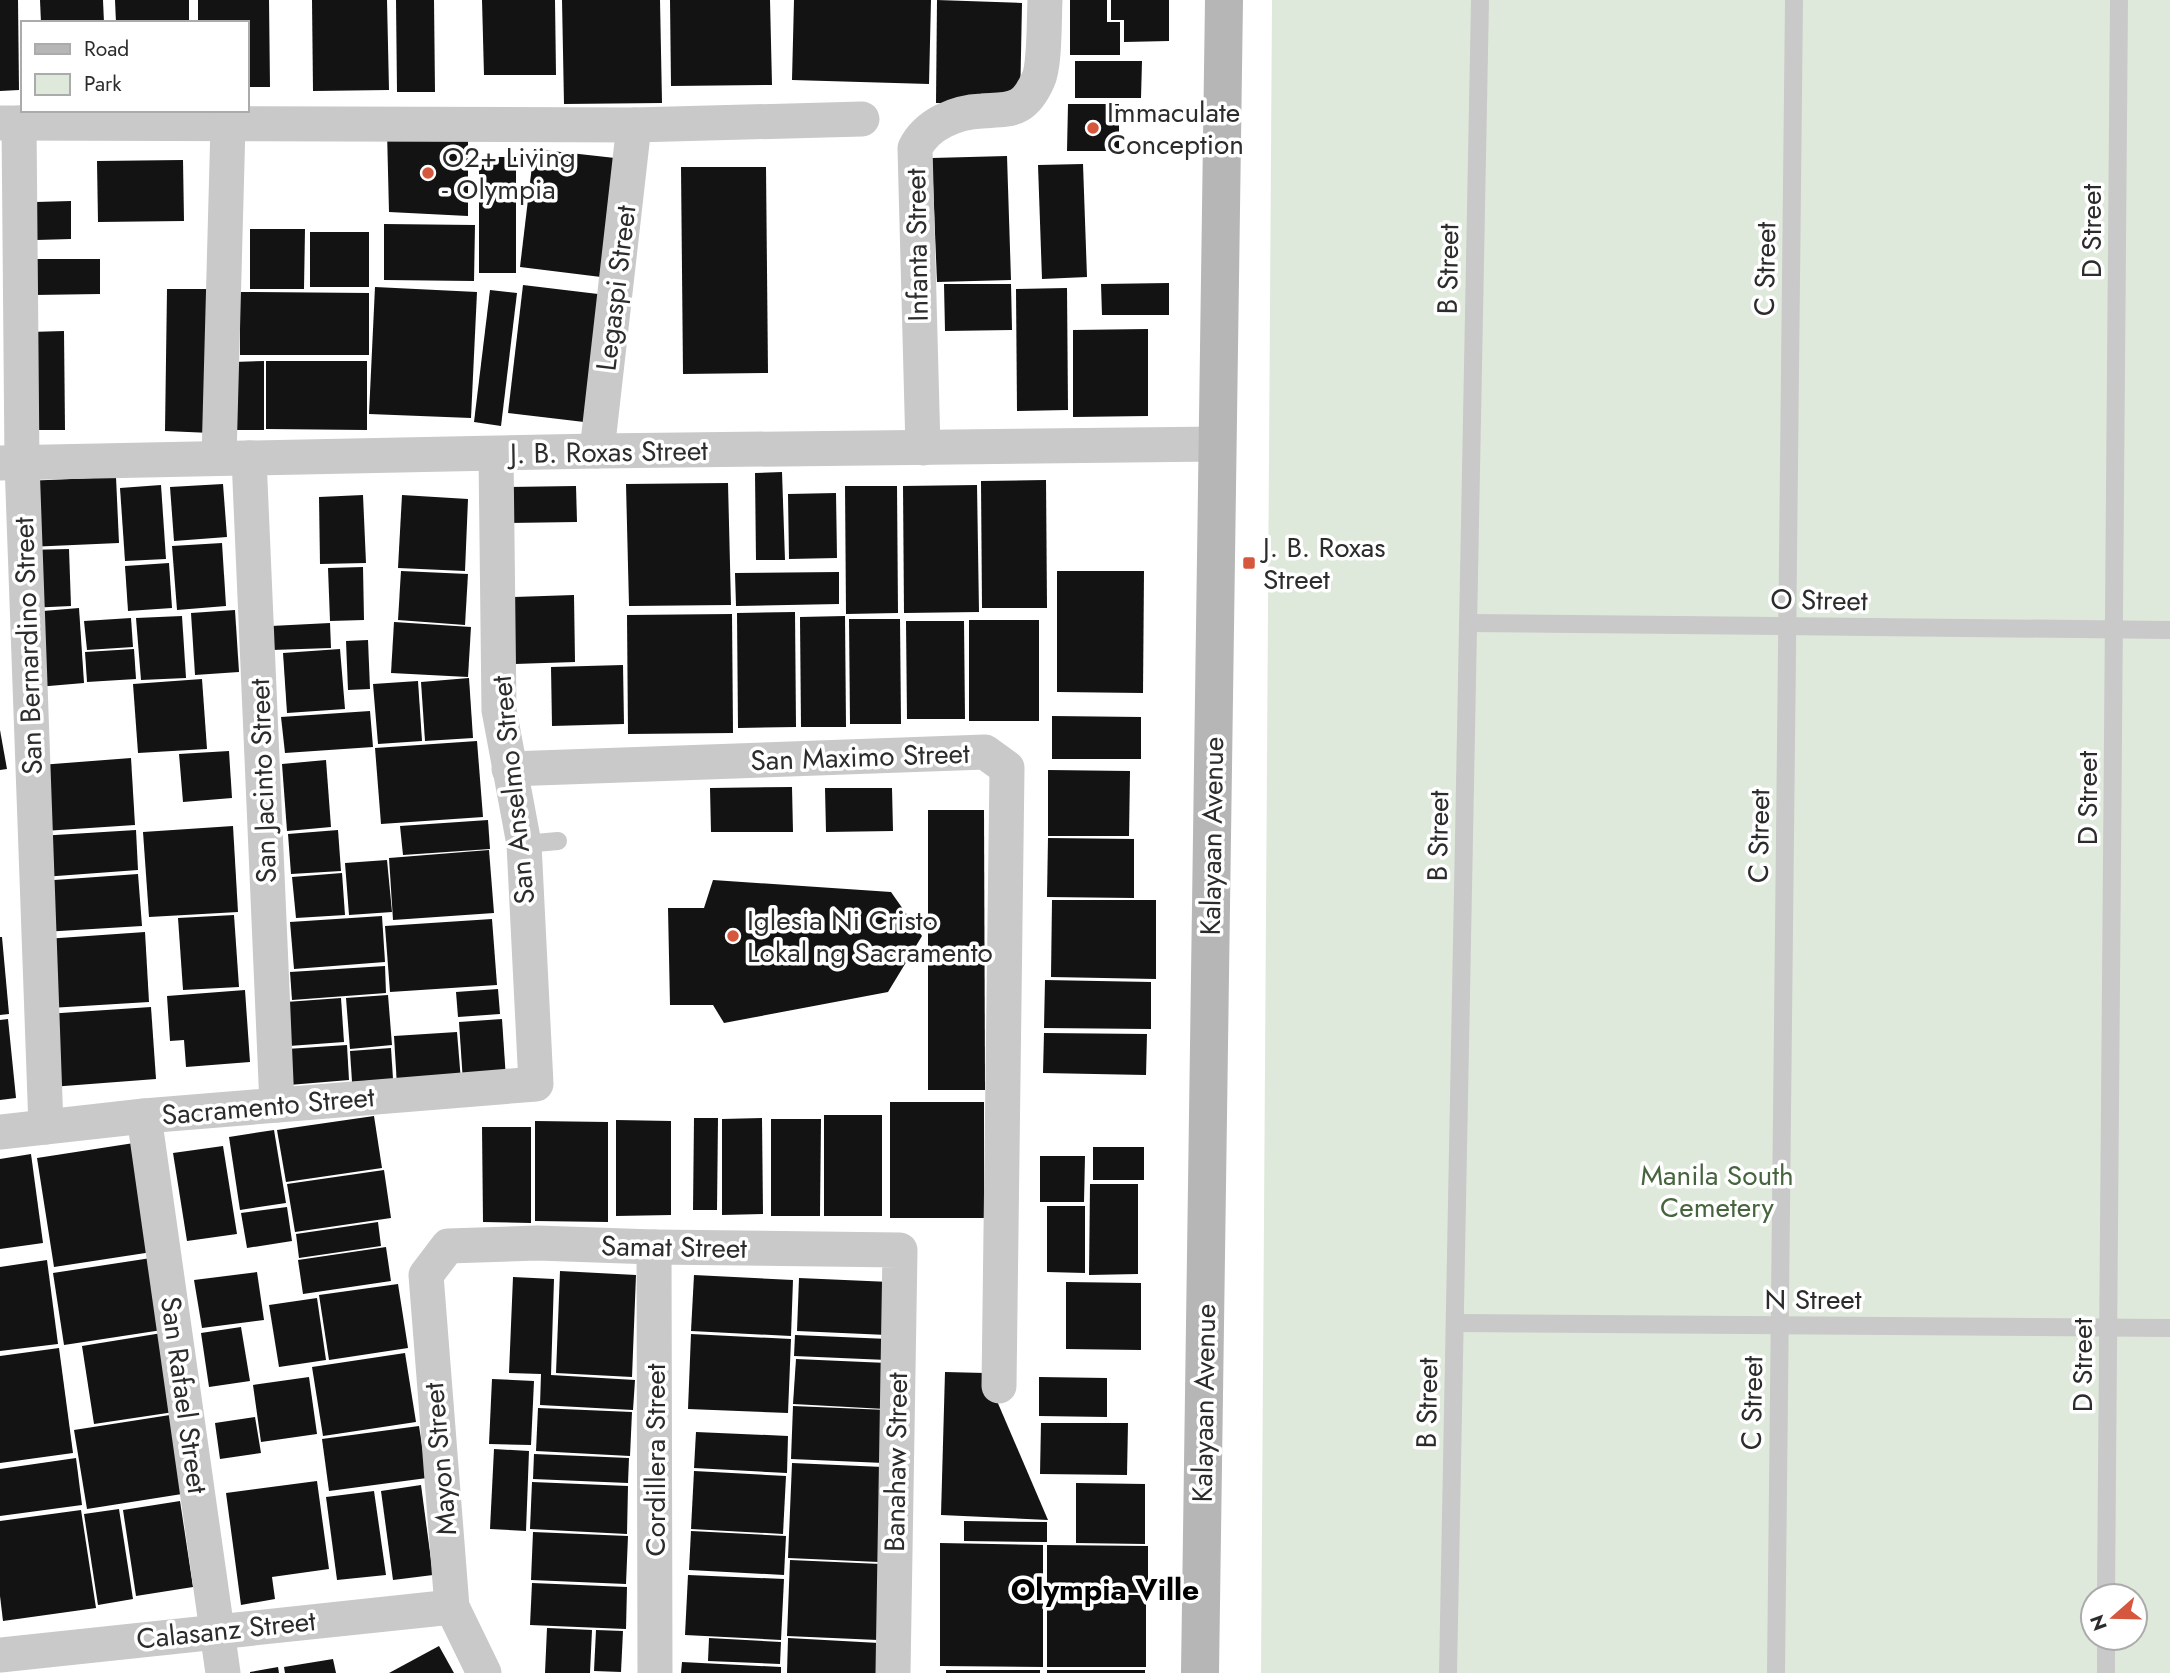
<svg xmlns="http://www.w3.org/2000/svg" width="2170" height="1673" font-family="Jost,sans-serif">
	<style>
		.green { fill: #dfe9db; fill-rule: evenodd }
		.building { fill: #131313 }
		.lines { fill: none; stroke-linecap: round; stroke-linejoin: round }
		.lane { stroke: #c9c9c9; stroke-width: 18 }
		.street { stroke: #c9c9c9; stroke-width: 35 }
		.secondary { stroke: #b6b6b6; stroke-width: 38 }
		.poi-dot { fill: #d5573d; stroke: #fff; stroke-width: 2.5 }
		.labels { text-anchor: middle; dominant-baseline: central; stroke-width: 7; stroke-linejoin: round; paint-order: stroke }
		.poi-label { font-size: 28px; fill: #2c2c2c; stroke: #fff; text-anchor: start }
		.street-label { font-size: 28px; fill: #2c2c2c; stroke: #fff }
		.park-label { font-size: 28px; fill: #46643e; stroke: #fff }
		.neighbourhood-label { font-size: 30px; font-weight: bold; fill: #000; stroke: #fff }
	</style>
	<rect width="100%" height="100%" fill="#fff"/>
	<path class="green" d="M1272,0H2170V1673H1261ZM2093,1596H2135V1638H2093Z"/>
	<g class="building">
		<polygon points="0,0 18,0 19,90 0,91"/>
		<polygon points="40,0 103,0 104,23 41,23"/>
		<polygon points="115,0 189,0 189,23 116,23"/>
		<polygon points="198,0 269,0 270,87 247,87 247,23 198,23"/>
		<polygon points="312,0 387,0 389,90 313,91"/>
		<polygon points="396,0 434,0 435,92 397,92"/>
		<polygon points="482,0 555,0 556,75 484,75"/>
		<polygon points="562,0 660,0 662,103 564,104"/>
		<polygon points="670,0 770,0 772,85 671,86"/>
		<polygon points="794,0 931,0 929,84 792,80"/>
		<polygon points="937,0 1022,3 1020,105 936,103"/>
		<polygon points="1070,0 1107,0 1107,22 1120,22 1120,55 1070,55"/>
		<polygon points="1111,0 1169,0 1169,41 1124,42 1124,20 1111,20"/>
		<polygon points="1075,61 1142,61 1141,98 1075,98"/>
		<polygon points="1068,104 1119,104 1119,151 1067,151"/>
		<polygon points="387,131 468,134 468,216 389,212"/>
		<polygon points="534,149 615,158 601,277 520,267"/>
		<polygon points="1007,156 1011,280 937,282 932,158"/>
		<rect x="479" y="157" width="37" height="116"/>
		<polygon points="183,160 184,221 98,222 97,161"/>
		<polygon points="1083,164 1087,277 1042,279 1038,165"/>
		<polygon points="681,167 766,167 768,373 683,374"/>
		<polygon points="71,201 71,239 36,240 36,202"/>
		<polygon points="384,224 475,225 474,281 384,280"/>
		<polygon points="250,229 305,229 304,289 250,289"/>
		<rect x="310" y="232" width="59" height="55"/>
		<polygon points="34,259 100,259 100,294 34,295"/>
		<polygon points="1169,283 1169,315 1102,315 1101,284"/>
		<polygon points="944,284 1011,284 1012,330 945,331"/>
		<polygon points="523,285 598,294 584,422 508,413"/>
		<polygon points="375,287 477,292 471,418 369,414"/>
		<polygon points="1067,288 1068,410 1017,411 1016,289"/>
		<polygon points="167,289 214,289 211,433 165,431"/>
		<polygon points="490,290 517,293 501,426 474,422"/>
		<polygon points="240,292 369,293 369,355 240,355"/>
		<polygon points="1148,329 1148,416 1073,417 1073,330"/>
		<polygon points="64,331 65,430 30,430 30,332"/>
		<polygon points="264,361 264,430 233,430 233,362"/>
		<polygon points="266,361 367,361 367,430 266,429"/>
		<polygon points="782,472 785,560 756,560 755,473"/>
		<polygon points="116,477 119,543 28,547 25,481"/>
		<polygon points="1046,480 1047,608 982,608 981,481"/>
		<polygon points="728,483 731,605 629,606 626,484"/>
		<polygon points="223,484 227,537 174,541 170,487"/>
		<polygon points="161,485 166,559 125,561 120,488"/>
		<polygon points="977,485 979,612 904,613 903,486"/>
		<polygon points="576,486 577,522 507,523 506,487"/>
		<polygon points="845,486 897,486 898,613 846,614"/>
		<polygon points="836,493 837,558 789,559 788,494"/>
		<polygon points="363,495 366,563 320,564 319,497"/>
		<polygon points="402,495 468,499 465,571 398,568"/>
		<polygon points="222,543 226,606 177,610 172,546"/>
		<polygon points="69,549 71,606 28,608 26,550"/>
		<polygon points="169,563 172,608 128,611 125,566"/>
		<polygon points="363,567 364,620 330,621 328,568"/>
		<polygon points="401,571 468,574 465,625 398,620"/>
		<polygon points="1057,571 1144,571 1143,693 1057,692"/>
		<polygon points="839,572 839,604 736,606 735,573"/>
		<polygon points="574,595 575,662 515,664 514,597"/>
		<polygon points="79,608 84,683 37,687 31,612"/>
		<polygon points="235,610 239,672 195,675 191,613"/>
		<polygon points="795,612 796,727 738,728 737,613"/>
		<polygon points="732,614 733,733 628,734 627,615"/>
		<polygon points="182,616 186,678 141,680 136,618"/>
		<polygon points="845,616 846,727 801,727 800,617"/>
		<polygon points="131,618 133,647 87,650 84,621"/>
		<polygon points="849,619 900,619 901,724 850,724"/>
		<rect x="969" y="620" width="70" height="101"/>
		<polygon points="906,621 964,621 965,719 907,719"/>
		<polygon points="394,622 471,627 468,677 391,673"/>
		<polygon points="330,623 331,648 272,650 271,626"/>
		<polygon points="368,640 370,689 348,690 346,641"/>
		<polygon points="134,649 136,679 87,682 85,652"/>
		<polygon points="340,649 345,709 287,713 283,653"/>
		<polygon points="623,665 624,724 552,726 551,667"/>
		<polygon points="469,678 473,738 425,741 421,682"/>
		<polygon points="202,679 207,749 138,753 133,684"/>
		<polygon points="418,681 422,741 378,744 373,684"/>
		<polygon points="370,711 373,747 285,753 281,717"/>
		<polygon points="1052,716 1141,717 1141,759 1052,759"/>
		<polygon points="0,730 7,769 0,770"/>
		<polygon points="477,741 483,817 381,824 375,748"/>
		<polygon points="229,751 232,798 183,802 179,754"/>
		<polygon points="131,758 135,825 44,831 40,765"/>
		<polygon points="326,760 331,827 287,831 282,764"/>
		<polygon points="1048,770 1130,771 1129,836 1048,836"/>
		<polygon points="792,787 793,832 711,832 710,788"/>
		<polygon points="825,788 892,788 893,831 826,832"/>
		<polygon points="928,810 984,810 985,1090 928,1090"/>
		<polygon points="488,820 490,849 403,855 400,826"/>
		<polygon points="233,826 238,912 149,917 143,832"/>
		<polygon points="136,830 138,870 43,877 39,836"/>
		<polygon points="338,830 341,871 291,874 288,834"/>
		<polygon points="1048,838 1134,839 1134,898 1047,897"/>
		<polygon points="489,850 494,913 393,920 389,858"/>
		<polygon points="387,860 392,912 349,915 345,863"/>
		<polygon points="342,873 345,915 296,918 292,877"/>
		<polygon points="138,874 142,926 43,932 40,881"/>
		<polygon points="713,880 891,892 922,936 888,992 724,1023 713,1005 670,1005 668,908 704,908"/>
		<polygon points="1052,900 1156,900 1156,979 1051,977"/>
		<polygon points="234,915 239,987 183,990 178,918"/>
		<polygon points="382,916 385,962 294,969 290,922"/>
		<polygon points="492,919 497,985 390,992 385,926"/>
		<polygon points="145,932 149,1002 50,1008 45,939"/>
		<polygon points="0,937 2,937 9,1014 0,1015"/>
		<polygon points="385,966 386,993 292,1000 290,972"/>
		<polygon points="1045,980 1151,982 1151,1029 1044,1028"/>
		<polygon points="498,989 500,1014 458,1017 456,992"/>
		<polygon points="245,990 250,1062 186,1067 184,1040 170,1041 167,996"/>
		<polygon points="388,995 392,1045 350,1049 346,998"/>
		<polygon points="341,998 344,1042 289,1046 286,1002"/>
		<polygon points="151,1007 156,1079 51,1087 46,1014"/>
		<polygon points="8,1019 16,1098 0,1100 0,1020"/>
		<polygon points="502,1019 506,1079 463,1082 459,1022"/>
		<polygon points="457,1032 461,1081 397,1086 394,1036"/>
		<polygon points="1044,1033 1147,1034 1146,1075 1043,1073"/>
		<polygon points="347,1045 349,1080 289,1085 287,1049"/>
		<polygon points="391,1048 393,1079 352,1082 350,1051"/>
		<rect x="890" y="1102" width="94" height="116"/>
		<rect x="824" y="1115" width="58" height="101"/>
		<polygon points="374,1116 382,1168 286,1182 277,1130"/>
		<polygon points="694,1118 718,1118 717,1210 693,1210"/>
		<polygon points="762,1118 763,1214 722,1215 722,1119"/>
		<polygon points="771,1119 821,1119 820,1216 771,1216"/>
		<polygon points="616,1120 671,1121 671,1215 616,1216"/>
		<polygon points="535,1121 608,1122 608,1222 535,1221"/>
		<polygon points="482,1127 531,1127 531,1223 483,1222"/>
		<polygon points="274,1130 286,1203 240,1210 229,1137"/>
		<polygon points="134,1143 152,1252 54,1267 37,1158"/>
		<polygon points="223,1146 237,1234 187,1241 173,1153"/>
		<rect x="1093" y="1147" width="51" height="33"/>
		<polygon points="31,1154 43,1243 0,1249 0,1159"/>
		<polygon points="1040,1156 1085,1156 1084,1202 1040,1202"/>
		<polygon points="384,1170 391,1218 295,1232 287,1184"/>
		<polygon points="1090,1184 1138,1184 1138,1274 1089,1275"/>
		<polygon points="1047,1206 1085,1206 1085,1273 1047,1272"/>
		<polygon points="287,1207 292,1241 247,1248 241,1213"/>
		<polygon points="378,1222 381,1246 299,1258 296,1234"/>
		<polygon points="386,1247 391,1281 303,1294 298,1260"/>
		<polygon points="151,1258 162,1330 64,1345 53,1273"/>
		<polygon points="47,1260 58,1344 0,1351 0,1267"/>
		<polygon points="560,1271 636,1275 632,1377 556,1373"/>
		<polygon points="257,1272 264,1320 202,1328 194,1280"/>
		<polygon points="694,1275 793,1280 791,1336 691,1331"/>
		<polygon points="513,1277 554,1279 551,1375 635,1380 633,1410 540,1405 541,1374 509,1373"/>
		<polygon points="799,1278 890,1282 887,1335 797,1331"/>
		<polygon points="1066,1282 1141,1283 1141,1350 1066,1349"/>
		<polygon points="398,1284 408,1348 329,1360 319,1295"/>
		<polygon points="317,1298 326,1360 279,1367 269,1305"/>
		<polygon points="241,1327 250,1381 209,1387 201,1333"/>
		<polygon points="162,1333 174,1412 94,1424 82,1346"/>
		<polygon points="691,1334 791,1339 788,1413 688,1409"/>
		<polygon points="795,1335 888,1339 887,1360 794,1356"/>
		<polygon points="59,1348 73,1453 0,1463 0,1356"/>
		<polygon points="405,1353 416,1422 323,1436 312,1367"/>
		<polygon points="796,1359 887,1363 885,1409 793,1404"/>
		<polygon points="945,1372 985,1373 1048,1520 941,1515"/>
		<polygon points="309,1377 317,1434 261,1442 253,1385"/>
		<polygon points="1039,1377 1107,1378 1107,1417 1039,1416"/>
		<polygon points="492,1379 534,1381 531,1445 489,1444"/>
		<polygon points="793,1406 887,1410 884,1463 791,1459"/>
		<polygon points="538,1408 632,1412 630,1456 536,1451"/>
		<polygon points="170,1415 182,1494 87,1509 74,1430"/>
		<polygon points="255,1417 261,1453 220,1459 215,1423"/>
		<polygon points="1041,1423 1128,1423 1127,1475 1040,1474"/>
		<polygon points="419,1426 427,1478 329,1491 322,1439"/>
		<polygon points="696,1432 788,1436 787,1473 694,1468"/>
		<polygon points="494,1449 529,1451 526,1531 490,1529"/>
		<polygon points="534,1454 629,1458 628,1483 533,1479"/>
		<polygon points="76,1458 82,1505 0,1516 0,1469"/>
		<polygon points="792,1463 883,1467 879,1562 788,1558"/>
		<polygon points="694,1471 786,1476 783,1534 691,1529"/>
		<polygon points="317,1481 329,1569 272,1577 275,1599 241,1605 226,1493"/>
		<polygon points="532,1482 628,1486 627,1534 530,1529"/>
		<polygon points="1076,1483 1145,1484 1145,1544 1076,1543"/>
		<polygon points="421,1485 433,1575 393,1580 381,1491"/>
		<polygon points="374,1491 386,1575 337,1580 326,1497"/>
		<polygon points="180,1501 193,1587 136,1596 123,1510"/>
		<polygon points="119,1509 133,1599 98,1605 84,1514"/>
		<polygon points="81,1510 96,1608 3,1621 0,1596 0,1521"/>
		<polygon points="964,1521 1047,1522 1047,1542 964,1541"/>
		<polygon points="691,1531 786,1536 784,1575 689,1570"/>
		<polygon points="533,1532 628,1536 626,1584 531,1580"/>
		<polygon points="940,1543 1043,1545 1043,1667 940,1666"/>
		<polygon points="1047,1545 1148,1546 1148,1593 1047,1591"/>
		<polygon points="790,1560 881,1564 878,1640 787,1636"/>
		<polygon points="688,1575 784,1579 781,1640 685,1635"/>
		<polygon points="532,1583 627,1587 626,1629 530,1625"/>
		<rect x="1047" y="1595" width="99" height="72"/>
		<polygon points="547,1628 592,1630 590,1673 545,1673"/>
		<polygon points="596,1630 623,1631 621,1672 594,1671"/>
		<polygon points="709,1638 781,1642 780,1664 708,1661"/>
		<polygon points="788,1638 879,1643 878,1673 787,1673"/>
		<polygon points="439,1646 454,1673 389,1673"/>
		<polygon points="333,1659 336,1673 285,1673 284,1667"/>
		<polygon points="682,1662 781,1667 781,1673 681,1673"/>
		<polygon points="278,1667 279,1673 250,1673 250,1672"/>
		<rect x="946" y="1670" width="94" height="3"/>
		<rect x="1047" y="1670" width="98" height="3"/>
	</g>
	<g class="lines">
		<g class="lane">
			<polyline points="1468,623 2170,630"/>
			<polyline points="524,844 558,841"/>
			<polyline points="1455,1323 2170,1328"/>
			<polyline points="2106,1596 2119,0"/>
			<polyline points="1448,1673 1480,0"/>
			<polyline points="1776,1673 1794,0"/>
			<polyline points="2106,1673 2106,1638"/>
		</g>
		<g class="street">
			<polyline points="0,123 634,125 862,119"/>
			<polyline points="19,123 22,463 46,1127"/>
			<path d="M923,448L915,148C927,124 956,112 982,111C993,110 1009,111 1019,105C1028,100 1034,89 1038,80C1045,66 1044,18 1045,0"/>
			<polyline points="597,451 634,125"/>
			<polyline points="219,458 228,125"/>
			<polyline points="249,458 277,1105"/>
			<polyline points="0,463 597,451 1218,444"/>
			<polyline points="509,769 985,752 1007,768 999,1386"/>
			<polyline points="144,1116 223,1673"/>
			<polyline points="0,1132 144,1116 536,1084 524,844 499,710 496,454"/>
			<polyline points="654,1247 655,1673"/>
			<polyline points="0,1655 452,1607"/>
			<polyline points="484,1673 452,1607 426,1275 448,1246 537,1243 654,1247 900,1250 893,1673"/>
		</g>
		<polyline class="secondary" points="1200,1673 1224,0"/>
	</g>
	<g class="poi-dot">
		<circle cx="1093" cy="128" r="7"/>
		<circle cx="428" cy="173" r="7"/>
		<rect x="1242" y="556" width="14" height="14" rx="3.5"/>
		<circle cx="733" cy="936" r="7"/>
	</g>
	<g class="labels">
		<g class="poi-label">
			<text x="1107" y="112">Immaculate<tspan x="1107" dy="32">Conception</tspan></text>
			<text x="442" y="157">O2+ Living<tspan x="442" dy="32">- Olympia</tspan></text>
			<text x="1263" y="547">J. B. Roxas<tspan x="1263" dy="32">Street</tspan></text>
			<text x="747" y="920">Iglesia Ni Cristo<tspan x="747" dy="32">Lokal ng Sacramento</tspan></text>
		</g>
		<g class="street-label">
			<text transform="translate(2091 231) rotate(-90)">D Street</text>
			<text transform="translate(917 245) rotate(-91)">Infanta Street</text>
			<text transform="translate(1448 269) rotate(-89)">B Street</text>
			<text transform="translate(1765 269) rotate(-89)">C Street</text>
			<text transform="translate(616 288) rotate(-83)">Legaspi Street</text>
			<text transform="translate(609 452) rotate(-1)">J. B. Roxas Street</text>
			<text transform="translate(1819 600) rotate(1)">O Street</text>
			<text transform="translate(28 646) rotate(-92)">San Bernardino Street</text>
			<text transform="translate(860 757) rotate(-2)">San Maximo Street</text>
			<text transform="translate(263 781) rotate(-92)">San Jacinto Street</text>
			<text transform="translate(513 790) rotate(-96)">San Anselmo Street</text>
			<text transform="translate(2087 798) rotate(-90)">D Street</text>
			<text transform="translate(1212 836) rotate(-89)">Kalayaan Avenue</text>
			<text transform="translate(1438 836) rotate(-89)">B Street</text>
			<text transform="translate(1759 836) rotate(-89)">C Street</text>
			<text transform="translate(268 1106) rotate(-5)">Sacramento Street</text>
			<text transform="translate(674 1247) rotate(1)">Samat Street</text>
			<text x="1813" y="1299">N Street</text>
			<text transform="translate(2082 1365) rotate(-90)">D Street</text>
			<text transform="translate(184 1395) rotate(82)">San Rafael Street</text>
			<text transform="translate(1204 1403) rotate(-89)">Kalayaan Avenue</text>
			<text transform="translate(1427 1403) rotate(-89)">B Street</text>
			<text transform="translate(1752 1403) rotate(-89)">C Street</text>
			<text transform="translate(440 1459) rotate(-95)">Mayon Street</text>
			<text transform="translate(655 1460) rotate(-90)">Cordillera Street</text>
			<text transform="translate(896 1462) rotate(-89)">Banahaw Street</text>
			<text transform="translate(226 1630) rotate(-6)">Calasanz Street</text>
		</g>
		<g class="park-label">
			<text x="1717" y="1175">Manila South<tspan x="1717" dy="32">Cemetery</tspan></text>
		</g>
		<g class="neighbourhood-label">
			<text x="1105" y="1589">Olympia Ville</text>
		</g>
	</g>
	<rect x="21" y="21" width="228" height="91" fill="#ffffff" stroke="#ababab" stroke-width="2"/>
	<rect x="35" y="44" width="35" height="10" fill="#b6b6b6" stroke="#ababab" stroke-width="2"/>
	<text x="84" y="56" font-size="21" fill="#2c2c2c">Road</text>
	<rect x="35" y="74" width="35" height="21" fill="#dfe9db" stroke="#ababab" stroke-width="2"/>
	<text x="84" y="91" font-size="21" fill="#2c2c2c">Park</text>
	<g transform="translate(2114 1617) rotate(250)"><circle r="33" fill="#ffffff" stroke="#ababab" stroke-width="2"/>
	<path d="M0-5L12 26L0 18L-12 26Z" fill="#d5573d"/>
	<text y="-10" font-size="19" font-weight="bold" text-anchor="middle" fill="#2c2c2c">N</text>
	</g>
</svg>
